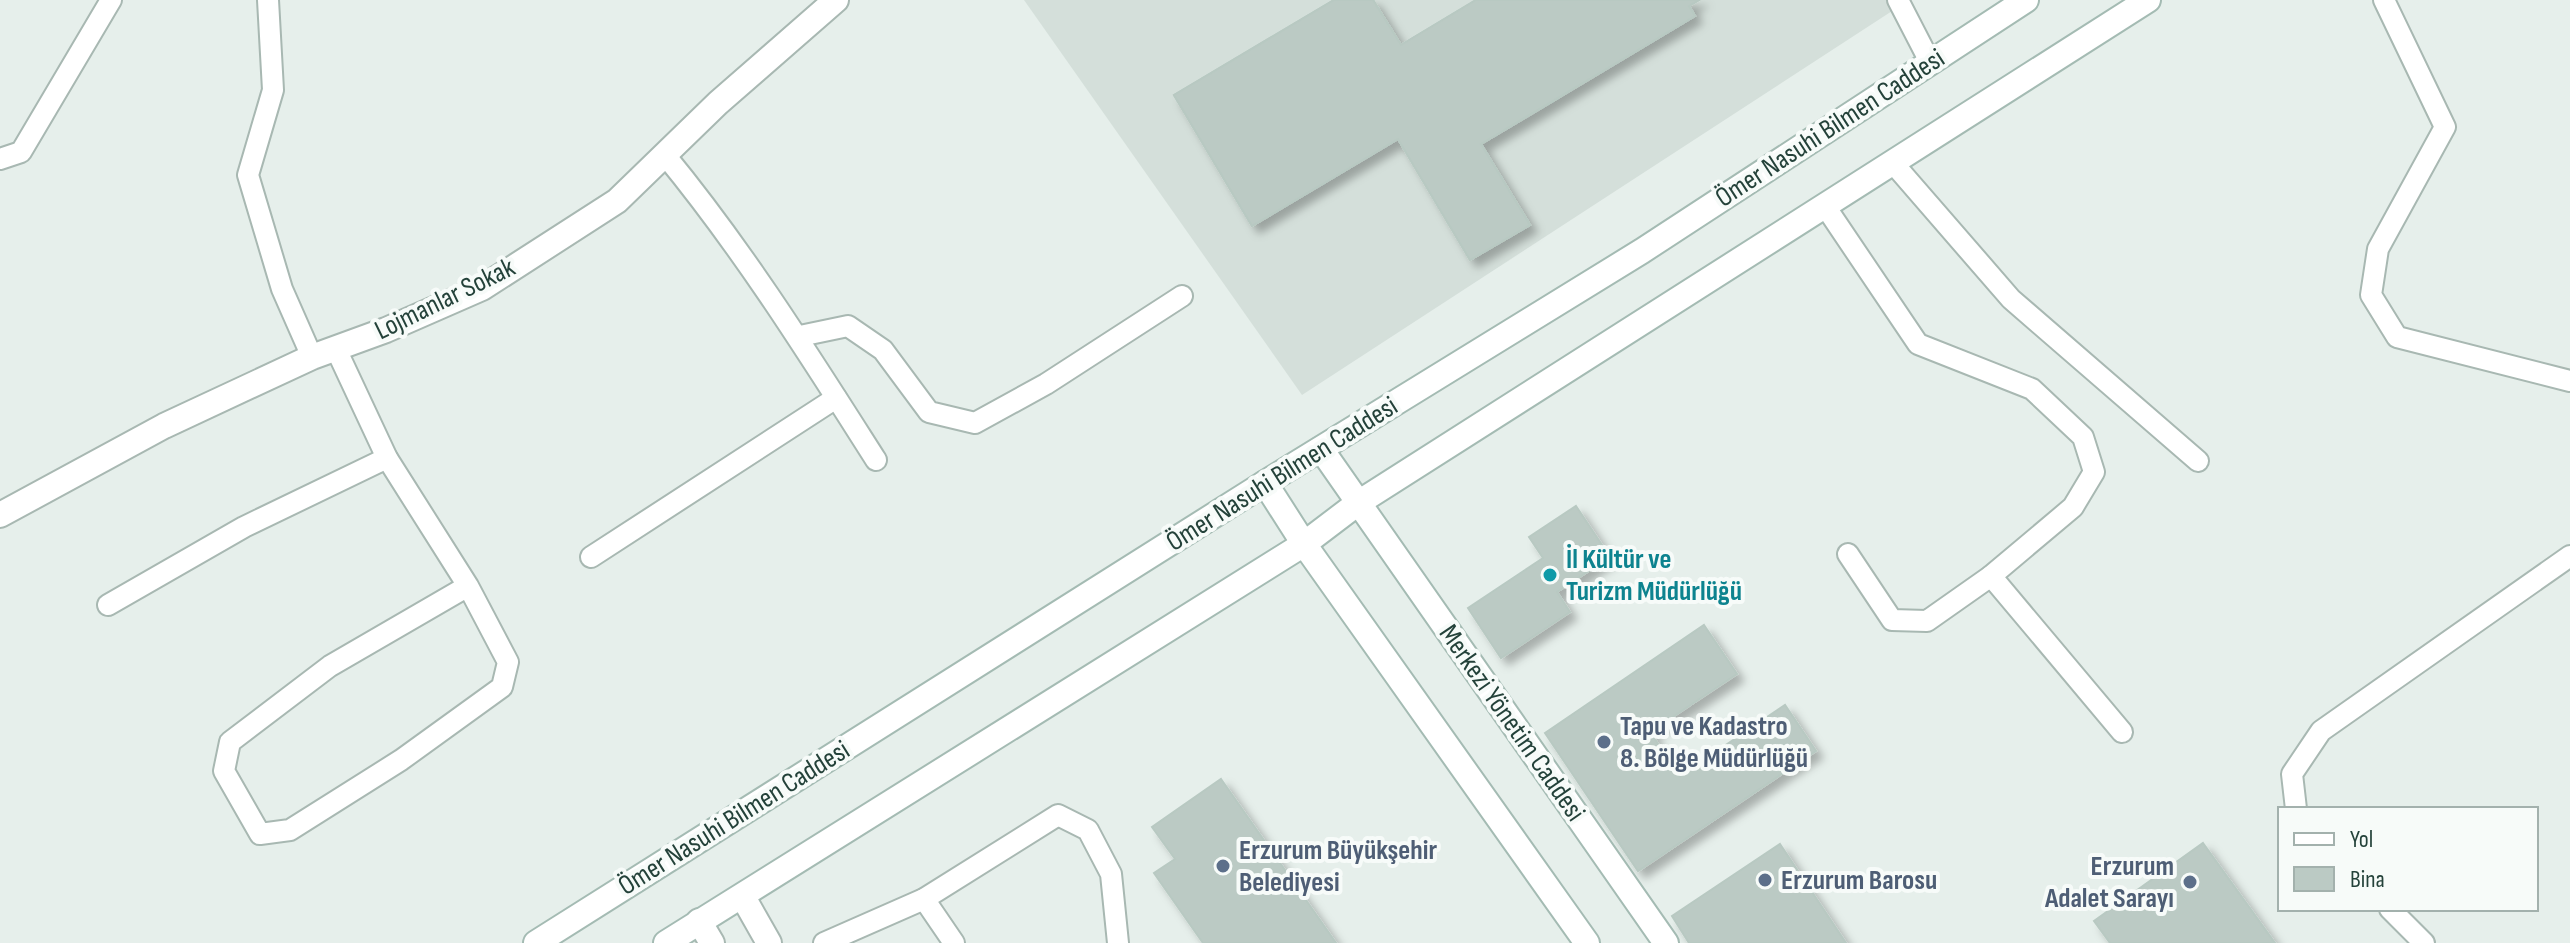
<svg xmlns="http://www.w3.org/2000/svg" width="2570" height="943" font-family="'Sofia Sans Condensed',sans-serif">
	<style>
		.built { fill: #d4dfda }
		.building { fill: #bbcac4; stroke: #b8c9c2; stroke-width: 2; filter: url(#shadow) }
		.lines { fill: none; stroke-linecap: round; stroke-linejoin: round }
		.lane-casing { stroke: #a8b8b2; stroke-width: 24 }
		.street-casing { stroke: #a8b8b2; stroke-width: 28 }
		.secondary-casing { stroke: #a4bbb3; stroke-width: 28 }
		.lane { stroke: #fff; stroke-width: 20 }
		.street { stroke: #fff; stroke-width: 24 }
		.secondary { stroke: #fff; stroke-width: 24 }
		.culture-dot { fill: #0f9aa8; stroke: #f7fbf9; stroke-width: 3 }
		.service-dot { fill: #5c6f8a; stroke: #f7fbf9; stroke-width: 3 }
		.labels { text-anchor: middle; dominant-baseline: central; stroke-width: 8; stroke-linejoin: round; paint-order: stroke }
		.street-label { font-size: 28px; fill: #24423a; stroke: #f7fbf9 }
		.culture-label { font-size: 28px; font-weight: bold; fill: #0d838f; stroke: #f7fbf9; text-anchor: start }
		.service-label { font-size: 28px; font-weight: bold; fill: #4e5e75; stroke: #f7fbf9; text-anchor: start }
	</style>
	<defs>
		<filter id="shadow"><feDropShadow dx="7" dy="7" stdDeviation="4" flood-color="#0004"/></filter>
	</defs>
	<rect width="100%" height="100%" fill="#e6efeb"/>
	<polygon class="built" points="1024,0 1909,0 1302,395"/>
	<g class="building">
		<polygon points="1334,0 1373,0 1401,45 1476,0 1699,0 1689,6 1695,16 1481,144 1530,225 1470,260 1398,139 1252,226 1174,95"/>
		<polygon points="1334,0 1373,0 1401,45 1476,0 1699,0 1689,6 1695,16 1481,144 1530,225 1470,260 1398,139 1252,226 1174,95"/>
		<polygon points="1576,506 1610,557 1557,592 1570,612 1501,658 1468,608 1543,558 1529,537"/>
		<polygon points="1704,625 1737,674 1650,732 1680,776 1785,705 1816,751 1638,871 1545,733"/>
		<polygon points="1221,779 1336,943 1203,943 1154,873 1175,859 1152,827"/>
		<polygon points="2203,843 2275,943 2110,943 2094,921"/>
		<polygon points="1780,844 1846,943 1689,943 1672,916"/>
	</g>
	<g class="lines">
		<defs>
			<g id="lane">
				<polyline points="268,0 273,90 248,175 282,289 312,357"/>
				<polyline points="1898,0 1930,62"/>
				<polyline points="2384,0 2445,127 2378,249 2371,295 2397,337 2570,381"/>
				<path d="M665,155C744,251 809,355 876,460"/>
				<polyline points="0,159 21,152 111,0"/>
				<polyline points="1893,163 2011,299 2198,461"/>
				<polyline points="1825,206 1918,344 2032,389 2083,437 2094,472 2073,507 1991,576 1927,621 1892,620 1848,554"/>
				<polyline points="800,336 848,326 883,350 929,412 975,423 1046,384 1182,296"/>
				<polyline points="336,349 387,458 468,586 508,662 502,687 401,760 290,830 260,834 224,771 230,742 330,666 468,586"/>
				<polyline points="591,557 836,398"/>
				<polyline points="1991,576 2122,732"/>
				<polyline points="108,605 244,527 387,458"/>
				<polyline points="2296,809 2292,774 2321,731 2570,556"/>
				<polyline points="924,899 954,943"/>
				<polyline points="2390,909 2424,943"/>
				<polyline points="824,943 924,899 1058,815 1088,830 1111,874 1118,943"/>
			</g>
			<g id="street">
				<polyline points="0,515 164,426 312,357 386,330 482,288 617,201 718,103 836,0"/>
				<polyline points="743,897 769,943"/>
				<polyline points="699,921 712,943"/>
			</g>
			<g id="secondary">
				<polyline points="1321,449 1666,943"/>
				<polyline points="1265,483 1304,544 1587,943"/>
				<polyline points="536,943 1265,483 1642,251 2026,0"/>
				<polyline points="666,943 1304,544 1358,503 2148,0"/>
			</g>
		</defs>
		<use href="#lane" class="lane-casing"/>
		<use href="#street" class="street-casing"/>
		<use href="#secondary" class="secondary-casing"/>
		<use href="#lane" class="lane"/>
		<use href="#street" class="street"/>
		<use href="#secondary" class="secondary"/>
	</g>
	<circle class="culture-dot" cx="1550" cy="575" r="8"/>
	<g class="service-dot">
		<circle cx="1604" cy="742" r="8"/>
		<circle cx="1223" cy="866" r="8"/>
		<circle cx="1765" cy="880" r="8"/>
		<circle cx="2190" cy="882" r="8"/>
	</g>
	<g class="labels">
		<g class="street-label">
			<text transform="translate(1830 128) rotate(-33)">Ömer Nasuhi Bilmen Caddesi</text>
			<text transform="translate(445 299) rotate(-26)">Lojmanlar Sokak</text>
			<text transform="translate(1282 474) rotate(-32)">Ömer Nasuhi Bilmen Caddesi</text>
			<text transform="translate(1512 723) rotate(55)">Merkezi Yönetim Caddesi</text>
			<text transform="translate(734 818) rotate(-32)">Ömer Nasuhi Bilmen Caddesi</text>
		</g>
		<g class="culture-label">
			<text x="1566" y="559">İl Kültür ve<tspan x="1566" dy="32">Turizm Müdürlüğü</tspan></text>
		</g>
		<g class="service-label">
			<text x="1620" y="726">Tapu ve Kadastro<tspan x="1620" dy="32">8. Bölge Müdürlüğü</tspan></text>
			<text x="1239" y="850">Erzurum Büyükşehir<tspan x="1239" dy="32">Belediyesi</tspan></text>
			<text x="2174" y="866" text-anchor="end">Erzurum<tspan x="2174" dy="32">Adalet Sarayı</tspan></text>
			<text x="1781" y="880">Erzurum Barosu</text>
		</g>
	</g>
	<rect x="2278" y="807" width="260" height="104" fill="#f7fbf9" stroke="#a3b1ad" stroke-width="2"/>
	<rect x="2294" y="833" width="40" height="12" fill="#ffffff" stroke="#a3b1ad" stroke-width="2"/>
	<text x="2350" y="847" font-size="24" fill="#24423a">Yol</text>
	<rect x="2294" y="867" width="40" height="24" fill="#bbcac4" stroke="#a3b1ad" stroke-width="2"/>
	<text x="2350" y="887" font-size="24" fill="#24423a">Bina</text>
</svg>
